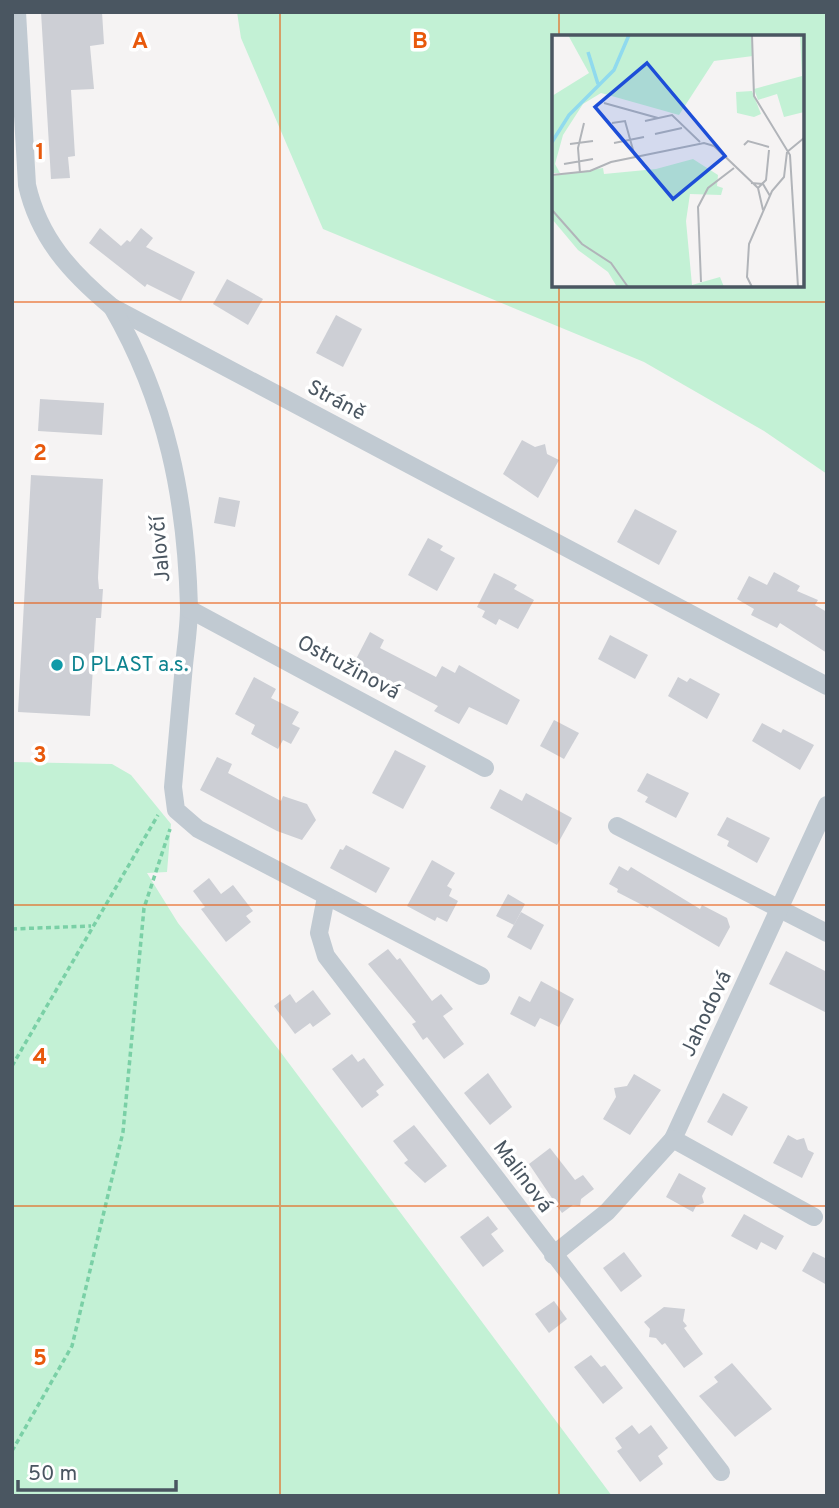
<svg xmlns="http://www.w3.org/2000/svg" width="839" height="1508" font-family="Overpass,sans-serif">
	<style>
		.green { fill: #c3f1d5; fill-rule: evenodd }
		.building { fill: #cdcfd5 }
		.lines { fill: none; stroke-linecap: round; stroke-linejoin: round }
		.path { stroke: #7ad0a6; stroke-width: 3.5; stroke-dasharray: 5 3.5; stroke-linecap: butt }
		.minor { stroke: #c1cad2; stroke-width: 18 }
		.grid { fill: none; stroke: #e8590c; stroke-width: 2; stroke-opacity: 0.55 }
		.culture-dot { fill: #0f9aa8; stroke: #fff; stroke-width: 2.5 }
		.labels { text-anchor: middle; dominant-baseline: central; stroke-width: 7; stroke-linejoin: round; paint-order: stroke }
		.street-label { font-size: 21px; fill: #4a5661; stroke: #fff }
		.culture-label { font-size: 21px; fill: #0d838f; stroke: #fff; text-anchor: start }
		.inset-river { fill: none; stroke: #90daee; stroke-width: 3.5 }
		.inset-road { fill: none; stroke: #b1b4b9; stroke-width: 2 }
		.view { fill: #1d4ed8; fill-opacity: 0.15; stroke: #1d4ed8; stroke-width: 3.5 }
		.inset-edge { fill: none; stroke: #4a5661; stroke-width: 3.5 }
		.grid-label { font-size: 23px; text-anchor: middle; font-weight: bold; fill: #e8590c; stroke: #fff; stroke-width: 7; stroke-linejoin: round; paint-order: stroke }
	</style>
	<rect width="100%" height="100%" fill="#f5f3f3"/>
	<g class="green">
		<path d="M237,12H827V474L764,431L644,362L323,229L241,38ZM554,37H802V285H554Z"/>
		<polygon points="12,762 112,764 131,775 171,824 167,872 147,873 178,923 279,1050 612,1496 12,1496"/>
	</g>
	<g class="building">
		<polygon points="41,12 102,12 104,44 90,46 94,89 71,90 75,156 68,157 70,178 51,179"/>
		<polygon points="100,228 121,246 127,240 130,242 141,228 153,238 146,247 195,272 181,301 147,284 145,287 89,243"/>
		<polygon points="227,279 263,299 248,325 213,304"/>
		<polygon points="336,315 362,329 343,367 316,353"/>
		<polygon points="40,399 104,403 102,435 38,431"/>
		<polygon points="522,440 535,447 545,444 547,454 559,460 538,498 503,474"/>
		<polygon points="31,475 103,479 98,578 99,589 103,589 101,618 96,618 90,716 18,712"/>
		<polygon points="219,497 240,501 235,527 214,523"/>
		<polygon points="635,509 677,531 659,565 617,542"/>
		<polygon points="428,538 443,546 440,550 455,558 437,591 408,575"/>
		<polygon points="774,572 800,586 797,591 818,600 815,605 827,612 827,653 780,623 777,628 751,615 754,609 737,599 749,576 767,585"/>
		<polygon points="494,573 517,585 514,589 534,600 518,629 499,619 496,625 482,617 485,611 477,607"/>
		<polygon points="370,632 384,640 380,648 436,677 442,666 455,673 459,665 520,700 507,725 469,707 459,724 434,711 438,706 398,685 380,677 378,681 358,670 361,664 355,661"/>
		<polygon points="610,635 648,655 635,679 598,659"/>
		<polygon points="254,677 276,689 271,698 299,712 292,724 300,728 291,744 283,740 278,749 251,734 255,725 235,714"/>
		<polygon points="678,677 687,682 690,678 720,694 707,719 668,696"/>
		<polygon points="554,720 579,733 564,759 540,746"/>
		<polygon points="762,723 781,733 783,729 814,745 800,770 752,741"/>
		<polygon points="395,750 426,766 403,809 372,793"/>
		<polygon points="217,757 232,764 228,773 281,801 283,796 307,804 316,820 302,840 277,831 200,790"/>
		<polygon points="647,773 689,793 676,818 645,802 648,797 637,791"/>
		<polygon points="500,789 522,801 526,793 572,818 557,845 490,808"/>
		<polygon points="727,817 770,838 757,863 727,846 729,841 717,835"/>
		<polygon points="346,845 390,868 376,893 330,868 340,849 343,850"/>
		<polygon points="432,860 455,873 447,886 452,889 449,896 458,901 447,922 437,917 435,921 407,906"/>
		<polygon points="619,866 628,871 631,867 700,909 702,905 727,918 730,927 719,947 649,906 648,908 617,892 618,889 609,884"/>
		<polygon points="209,878 221,894 233,885 253,911 246,916 251,922 226,942 201,909 205,907 193,891"/>
		<polygon points="508,894 525,904 514,925 496,916"/>
		<polygon points="521,912 544,925 531,950 507,937"/>
		<polygon points="388,949 397,960 400,958 432,1001 441,994 453,1009 443,1016 464,1044 444,1059 427,1037 423,1040 412,1024 416,1022 368,964"/>
		<polygon points="786,951 827,972 827,1013 769,984"/>
		<polygon points="541,981 574,999 559,1027 540,1018 535,1027 510,1014 519,996 530,1002"/>
		<polygon points="313,990 331,1014 313,1027 310,1023 295,1034 274,1006 290,994 296,1003"/>
		<polygon points="352,1054 358,1062 364,1058 384,1085 376,1091 379,1095 362,1108 332,1069"/>
		<polygon points="488,1073 512,1107 490,1125 464,1093"/>
		<polygon points="634,1074 661,1090 630,1135 603,1119 616,1097 614,1088 627,1086"/>
		<polygon points="723,1093 748,1107 732,1136 707,1122"/>
		<polygon points="414,1125 447,1166 425,1183 404,1163 408,1160 393,1141"/>
		<polygon points="788,1135 797,1140 804,1138 808,1150 814,1153 802,1178 773,1163"/>
		<polygon points="550,1148 575,1180 583,1175 594,1189 581,1199 580,1206 573,1205 562,1213 529,1164"/>
		<polygon points="679,1173 706,1188 702,1196 704,1203 696,1206 693,1212 666,1197"/>
		<polygon points="744,1214 784,1236 776,1250 761,1242 757,1250 731,1236"/>
		<polygon points="488,1216 498,1229 491,1234 504,1251 483,1267 460,1237"/>
		<polygon points="624,1252 642,1276 621,1292 603,1268"/>
		<polygon points="813,1252 827,1259 827,1285 802,1271"/>
		<polygon points="554,1301 567,1319 549,1333 535,1314"/>
		<polygon points="664,1307 685,1309 683,1321 687,1326 684,1328 703,1354 684,1368 665,1343 662,1345 656,1338 649,1337 650,1329 644,1322"/>
		<polygon points="591,1355 601,1367 605,1365 623,1388 603,1404 574,1367"/>
		<polygon points="732,1363 772,1409 735,1437 699,1396 718,1382 714,1377"/>
		<polygon points="632,1425 639,1434 651,1425 668,1448 658,1456 663,1464 640,1482 617,1451 622,1448 615,1438"/>
	</g>
	<g class="lines">
		<g class="path">
			<polyline points="12,929 91,926"/>
			<polyline points="12,1066 158,815"/>
			<polyline points="12,1451 72,1346 123,1132 144,908 170,829"/>
		</g>
		<g class="minor">
			<path d="M17,12L27,185C39,238 71,273 112,307L827,686"/>
			<path d="M112,307C167,402 186,498 189,607C189,626 186,646 184,665C180,706 177,746 173,787L176,810L198,829L481,976"/>
			<polyline points="189,609 485,768"/>
			<polyline points="617,826 827,933"/>
			<polyline points="326,897 319,933 326,956 721,1472"/>
			<polyline points="814,1217 673,1139 827,805"/>
			<polyline points="553,1255 607,1212 673,1139"/>
		</g>
	</g>
	<path class="grid" d="M280,12V1496M559,12V37M559,285V1496M12,302H827M12,603H827M12,905H827M12,1206H827"/>
	<circle class="culture-dot" cx="57" cy="665" r="7"/>
	<g class="labels">
		<g class="street-label">
			<text transform="translate(336 401) rotate(28)">Stráně</text>
			<text transform="translate(161 549) rotate(-95)">Jalovčí</text>
			<text transform="translate(348 668) rotate(28)">Ostružinová</text>
			<text transform="translate(707 1014) rotate(-65)">Jahodová</text>
			<text transform="translate(522 1177) rotate(53)">Malinová</text>
		</g>
		<g class="culture-label">
			<text x="71" y="665">D PLAST a.s.</text>
		</g>
	</g>
	<g transform="translate(552 35)">
		<rect width="252" height="252" fill="#f5f3f3"/>
		<path d="M16,0H199L201,21L162,26L127,80L49,58L31,69L11,100L3,129L8,138H0V61L37,38ZM248,0H252V77L232,82L225,59L206,65L202,54L250,41ZM200,56L209,79L202,82L185,78L184,57ZM141,124L166,140L165,151L171,153L169,160L138,159L134,186L140,250L168,242L172,252H65L56,237L26,215L0,184V141L51,133L52,139L104,134Z" fill="#c3f1d5"/>
		<path class="inset-river" d="M36,17L46,49M0,107L17,80L62,35L77,0"/>
		<path class="inset-road" d="M200,0L202,61L238,120L246,252M52,68L106,83M93,86L120,80L148,107M60,88L73,86L83,122M103,99L130,93M62,108L92,102M18,109L41,106M192,110L196,106L217,112M235,117L252,103M12,129L41,124M28,138L26,113L32,88M0,140L38,136L59,127L152,108L162,111L206,153M199,148L211,149L218,161M206,153L214,145L217,115M206,153L211,175M0,175L30,209L59,228L76,252M149,247L146,172L156,153L182,133M200,252L195,242L197,209L220,156L232,142L235,117"/>
		<path class="view" d="M95,28L173,121L121,164L43,72Z"/>
		<rect width="252" height="252" class="inset-edge"/>
	</g>
	<g class="grid-label">
		<text x="140" y="48">A</text>
		<text x="420" y="48">B</text>
		<text x="40" y="159">1</text>
		<text x="40" y="460">2</text>
		<text x="40" y="762">3</text>
		<text x="40" y="1064">4</text>
		<text x="40" y="1365">5</text>
	</g>
	<rect width="839" height="1508" fill="none" stroke="#4a5661" stroke-width="28"/>
	<path d="M18 1480v10h158v-10" fill="none" stroke="#4a5661" stroke-width="3.5"/>
	<text x="28" y="1480" font-size="21" fill="#4a5661" stroke="#ffffff" stroke-width="5" paint-order="stroke">50 m</text>
</svg>
